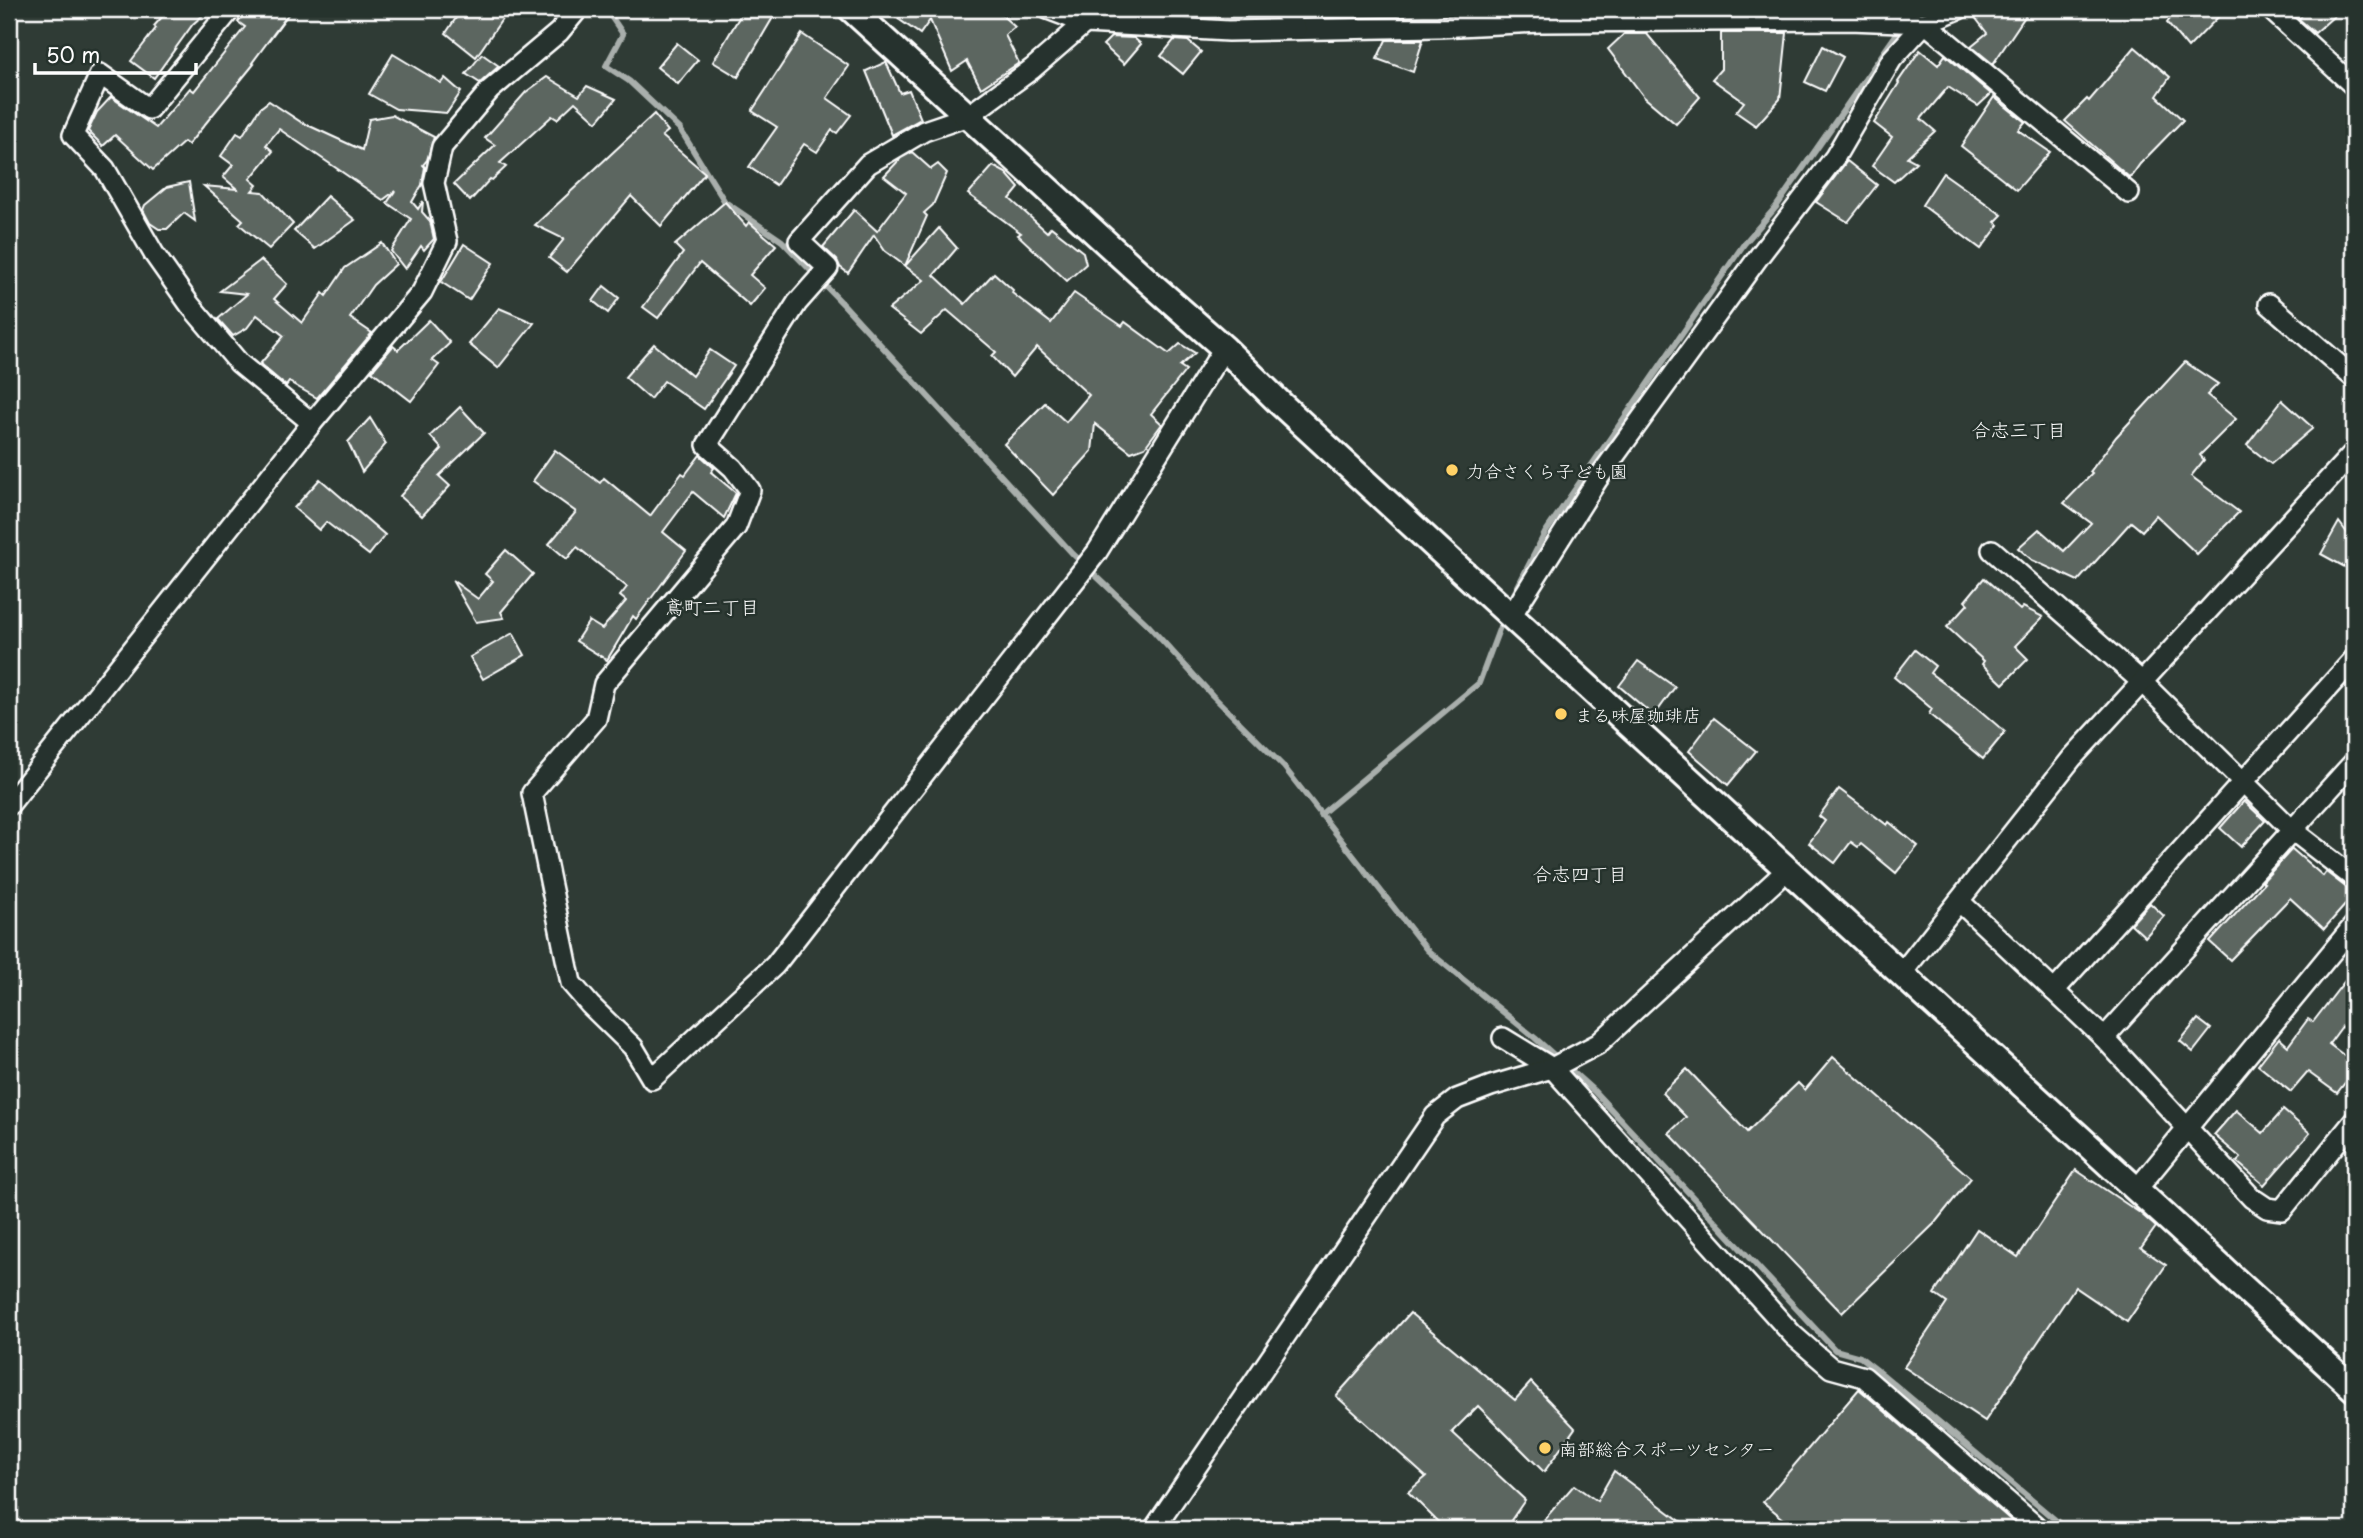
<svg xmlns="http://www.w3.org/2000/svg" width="2363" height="1538" font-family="'Playpen Sans','Klee One',sans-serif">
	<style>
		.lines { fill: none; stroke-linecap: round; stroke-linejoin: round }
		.stream { stroke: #a9afac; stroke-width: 6 }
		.building { fill: #5b6661; stroke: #fff; stroke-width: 2 }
		.minor-casing { stroke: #fff; stroke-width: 24 }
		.tertiary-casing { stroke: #fff; stroke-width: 30 }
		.minor { stroke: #26332d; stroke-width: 19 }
		.tertiary { stroke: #26332d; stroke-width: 24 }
		.poi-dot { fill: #ffd166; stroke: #26332d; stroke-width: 2.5 }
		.labels { text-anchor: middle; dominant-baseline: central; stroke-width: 5; stroke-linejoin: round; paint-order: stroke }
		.poi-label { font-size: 18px; fill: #fff; stroke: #26332d; text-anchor: start }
		.neighbourhood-label { font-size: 19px; fill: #fff; stroke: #26332d }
	</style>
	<rect width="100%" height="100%" fill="#2f3b35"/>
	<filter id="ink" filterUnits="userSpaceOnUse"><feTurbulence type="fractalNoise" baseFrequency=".0143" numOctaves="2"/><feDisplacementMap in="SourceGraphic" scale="14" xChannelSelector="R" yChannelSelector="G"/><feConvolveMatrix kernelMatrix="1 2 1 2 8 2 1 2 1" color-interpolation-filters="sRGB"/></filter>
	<g filter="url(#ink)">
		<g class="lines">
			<g class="stream">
				<polyline points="606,9 623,34 606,66 629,81 680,129 725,202 782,241 844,305 1073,554 1148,625 1212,695 1284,767 1427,950 1535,1038 1594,1091 1835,1350 1860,1357 1882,1374 2066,1529"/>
				<polyline points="1514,594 1545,533 1744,244 1776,207 1914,9"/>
				<polyline points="1320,815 1479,683 1504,616"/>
			</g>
		</g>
		<g class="building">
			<polygon points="169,9 210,9 193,24 154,78 131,61 156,28 154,26"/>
			<polygon points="248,9 292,9 252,63 254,64 188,145 184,142 153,170 115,135 103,146 88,131 97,112 111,97 156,128 190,88 194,91 245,27 238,22"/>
			<polygon points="462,9 509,9 476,57 446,33"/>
			<polygon points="744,9 778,9 738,77 713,62"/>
			<polygon points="884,9 995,9 1015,27 1005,35 1019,63 981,88 967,61 952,71 930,20 920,34"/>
			<polygon points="1971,9 2030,9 1993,64 1971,46 1987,33 1971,12"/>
			<polygon points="2177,9 2226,9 2188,48 2167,23"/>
			<polygon points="2307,9 2342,9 2315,33 2299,19"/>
			<polygon points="1721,33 1787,33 1780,99 1756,126 1736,112 1744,102 1712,79 1721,69"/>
			<polygon points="802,34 849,66 827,98 851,115 837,133 832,130 817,152 804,144 776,185 749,167 777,127 752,111"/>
			<polygon points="1624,34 1647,34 1700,97 1676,124 1644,97 1608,49"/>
			<polygon points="1111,37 1134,38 1141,44 1124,64 1103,45"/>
			<polygon points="1174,40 1188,41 1201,52 1183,74 1161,56"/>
			<polygon points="1386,40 1423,40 1413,72 1377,59"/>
			<polygon points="677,43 698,60 678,84 657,67"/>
			<polygon points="1823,46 1843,57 1825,91 1805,82"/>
			<polygon points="2135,47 2170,77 2157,96 2183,120 2140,164 2130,178 2065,121 2087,99 2089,101"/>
			<polygon points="1920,50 1938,65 1945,55 1991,94 1978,106 1948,87 1921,119 1935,131 1907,157 1916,162 1894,182 1872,166 1892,137 1874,123 1899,83 1898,82"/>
			<polygon points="393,54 441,83 445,78 461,92 447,113 396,109 369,94"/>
			<polygon points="482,54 499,66 480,83 466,74"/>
			<polygon points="886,62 900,93 909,90 921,119 892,135 866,71"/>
			<polygon points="547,77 579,96 587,86 616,99 597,122 575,102 557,119 552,116 500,163 506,167 492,180 490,179 470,201 454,184 495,145 485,138 526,92"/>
			<polygon points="1994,97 2025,122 2018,130 2050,152 2017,190 1961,146"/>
			<polygon points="269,101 301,122 362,150 369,119 392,115 434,137 427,160 423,165 425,167 422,185 412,202 418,209 423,201 422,212 430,221 434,239 424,250 421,246 405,269 391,251 411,219 387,203 395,191 383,200 279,129 266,145 273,151 250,179 257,185 252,191 263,192 293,224 269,249 239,224 243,220 204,186 237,189 223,177 233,165 221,156 237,133 242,136 260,108"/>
			<polygon points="654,114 668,131 662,136 705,173 661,226 631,196 567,272 549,258 564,239 535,225"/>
			<polygon points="912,152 931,169 938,164 947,173 933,205 924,213 927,216 905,266 885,251 874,235 848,273 840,267 837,260 823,247 854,210 877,231 906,193 884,176 901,158"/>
			<polygon points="1847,161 1877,185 1848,222 1816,202"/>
			<polygon points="993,166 1006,173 1019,188 1010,199 1047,232 1051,227 1083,252 1086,264 1067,281 1018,235 1021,233 968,194"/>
			<polygon points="1943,173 2002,215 1995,222 1999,225 1981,249 1922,205"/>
			<polygon points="189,182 195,221 184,213 167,229 159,229 150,223 143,210 145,205 167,187"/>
			<polygon points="327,196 355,220 315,249 294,231"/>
			<polygon points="725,202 746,226 749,222 776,245 750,275 765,288 750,306 700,263 658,318 643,307 683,253 675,245"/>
			<polygon points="939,228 957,248 934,275 965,304 994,273 1013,290 1012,293 1051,323 1074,293 1122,326 1125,322 1169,354 1180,344 1195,353 1180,366 1186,370 1151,414 1162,424 1145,447 1131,452 1095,424 1092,451 1053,495 1004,444 1045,403 1066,422 1089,395 1037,347 1012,377 992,356 996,352 947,310 921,334 889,309 924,280 905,266"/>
			<polygon points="382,243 396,264 373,285 350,318 372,333 317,398 289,382 286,386 260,364 284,336 257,315 247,328 233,336 218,319 247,294 220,291 261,260 287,284 274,299 302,323 323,293 326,296 345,268"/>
			<polygon points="464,244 493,263 469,300 441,282"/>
			<polygon points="604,286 619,298 608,313 593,301"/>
			<polygon points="499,308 534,323 498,368 469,344"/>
			<polygon points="429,320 450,343 432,360 439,365 411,401 372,371 393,346 398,350"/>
			<polygon points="654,344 692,376 710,350 734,366 704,409 664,381 650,399 625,377"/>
			<polygon points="2185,362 2218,384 2207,395 2236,419 2200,455 2204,460 2191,476 2239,512 2197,554 2156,515 2142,531 2131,522 2078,581 2032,560 2018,548 2039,529 2064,551 2091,523 2064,503 2092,474 2090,472 2116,437"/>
			<polygon points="2282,400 2313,428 2271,464 2247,445"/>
			<polygon points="460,407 484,433 439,476 450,486 422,516 400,496 442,449 430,436"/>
			<polygon points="370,418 386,444 362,472 348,442"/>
			<polygon points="555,450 600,483 604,478 650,516 682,473 685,475 700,455 714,468 711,472 736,493 724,518 693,492 663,532 686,551 636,619 633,616 607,660 576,641 589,621 602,629 626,601 620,596 627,587 577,547 567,559 549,544 576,512 533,481"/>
			<polygon points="320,479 385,535 369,555 326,522 319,530 294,508"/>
			<polygon points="2339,522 2354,542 2354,572 2321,554"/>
			<polygon points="506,550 533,574 501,612 504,618 476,622 452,580 478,599 493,581 485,574"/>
			<polygon points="1984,578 2020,610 2023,607 2043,617 2015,646 2028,659 2003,684 1982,664 1984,661 1947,627 1968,604 1965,601"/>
			<polygon points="513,633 525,655 483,679 470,657"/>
			<polygon points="1915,650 1935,666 1930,673 1976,707 2005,732 1983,759 1929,714 1932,709 1894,677"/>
			<polygon points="1638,661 1675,687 1654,716 1619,686"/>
			<polygon points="1714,718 1756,751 1728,785 1689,751"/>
			<polygon points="1839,789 1887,825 1889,822 1918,846 1896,873 1861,844 1858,847 1851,842 1835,863 1809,843 1825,821 1819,816"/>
			<polygon points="2244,801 2265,821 2241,847 2220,828"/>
			<polygon points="2292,849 2323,876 2326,872 2347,888 2354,890 2354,895 2324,929 2290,898 2230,960 2210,942 2264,883 2262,882"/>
			<polygon points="2150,903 2164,916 2145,937 2131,924"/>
			<polygon points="2354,969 2354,1010 2329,1044 2354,1063 2354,1071 2337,1093 2308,1072 2291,1092 2258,1065 2279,1038 2288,1046 2308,1019 2313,1022"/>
			<polygon points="2198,1019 2211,1029 2193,1052 2180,1041"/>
			<polygon points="1833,1057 1971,1178 1934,1224 1842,1313 1669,1133 1686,1117 1662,1093 1687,1069 1747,1132 1798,1083 1805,1090"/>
			<polygon points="2236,1110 2263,1133 2283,1110 2310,1133 2264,1185 2237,1162 2241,1158 2214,1135"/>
			<polygon points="2076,1170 2140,1213 2156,1227 2141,1248 2166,1265 2127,1322 2075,1287 1985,1421 1904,1367 1947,1303 1934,1294 1977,1229 2018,1257"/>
			<polygon points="1410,1313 1515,1400 1531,1382 1575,1428 1544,1472 1478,1406 1452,1432 1525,1500 1505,1529 1445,1529 1408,1492 1426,1477 1336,1396"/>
			<polygon points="1859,1389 2021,1529 1937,1529 1928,1521 1922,1529 1817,1529 1808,1521 1801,1529 1796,1529 1763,1502"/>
			<polygon points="1614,1471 1691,1529 1536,1529 1574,1485 1597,1501"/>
		</g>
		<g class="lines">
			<defs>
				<g id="minor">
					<polyline points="231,9 149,109 100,74 73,135 105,169 154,254 190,305 239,363 312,423"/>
					<polyline points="1048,9 1085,23 1228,31 1438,27 1540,22 1850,20 1925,23 1959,9"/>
					<polyline points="1097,9 1085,23 1032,69 968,116 924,131 868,164 799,241 828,268 797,303 707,445 733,468 750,490 736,527 604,684 596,719 532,793 571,983 590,1005 633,1047 652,1079 775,965 1097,552 1224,348"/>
					<polyline points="1282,9 1296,29"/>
					<polyline points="2270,9 2354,86"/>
					<polyline points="1925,23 2129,193"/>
					<polyline points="2269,304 2354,378"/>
					<polyline points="1992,550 2142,682 2292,830 2354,878"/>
					<polyline points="1511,616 1597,480 1760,255 1835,157 1892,59 1925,23"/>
					<polyline points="9,805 312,423 422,292 447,241 434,183 442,147 490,90 559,32 578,9"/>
					<polyline points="1959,901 2104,1038 2252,1198 2267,1208 2282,1210 2354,1121"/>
					<polyline points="1901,974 2072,758 2354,452"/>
					<polyline points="2054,991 2354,659"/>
					<polyline points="1503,1038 1552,1068 1793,1335 1831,1368 1864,1377 2039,1529"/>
					<polyline points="2104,1038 2354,762"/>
					<polyline points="2137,1189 2354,925"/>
					<polyline points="1154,1529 1435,1116 1457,1099 1491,1086 1552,1068 1598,1044 1788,869"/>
				</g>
				<polyline id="tertiary" points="851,9 1149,282 1224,348 1282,405 1452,562 2354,1389"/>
			</defs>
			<use href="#minor" class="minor-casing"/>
			<use href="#tertiary" class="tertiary-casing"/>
			<use href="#minor" class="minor"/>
			<use href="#tertiary" class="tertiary"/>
		</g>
	</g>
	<g class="poi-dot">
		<circle cx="1452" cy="470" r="7"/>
		<circle cx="1561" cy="714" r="7"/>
		<circle cx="1545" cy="1448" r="7"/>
	</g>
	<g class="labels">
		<g class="poi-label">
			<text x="1466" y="470">力合さくら子ども園</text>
			<text x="1575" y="714">まる味屋珈琲店</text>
			<text x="1559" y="1448">南部総合スポーツセンター</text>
		</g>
		<g class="neighbourhood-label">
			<text x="2019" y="429">合志三丁目</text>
			<text x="712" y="606">鳶町二丁目</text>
			<text x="1580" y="873">合志四丁目</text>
		</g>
	</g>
	<rect width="2363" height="1538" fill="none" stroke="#26332d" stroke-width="35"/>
	<rect x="18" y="18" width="2328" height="1503" fill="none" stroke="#fff" stroke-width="2.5" filter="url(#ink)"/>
	<path d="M35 63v10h161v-10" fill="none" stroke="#ffffff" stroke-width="3.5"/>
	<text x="46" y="63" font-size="21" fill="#ffffff" stroke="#26332d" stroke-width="5" paint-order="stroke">50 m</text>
</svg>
